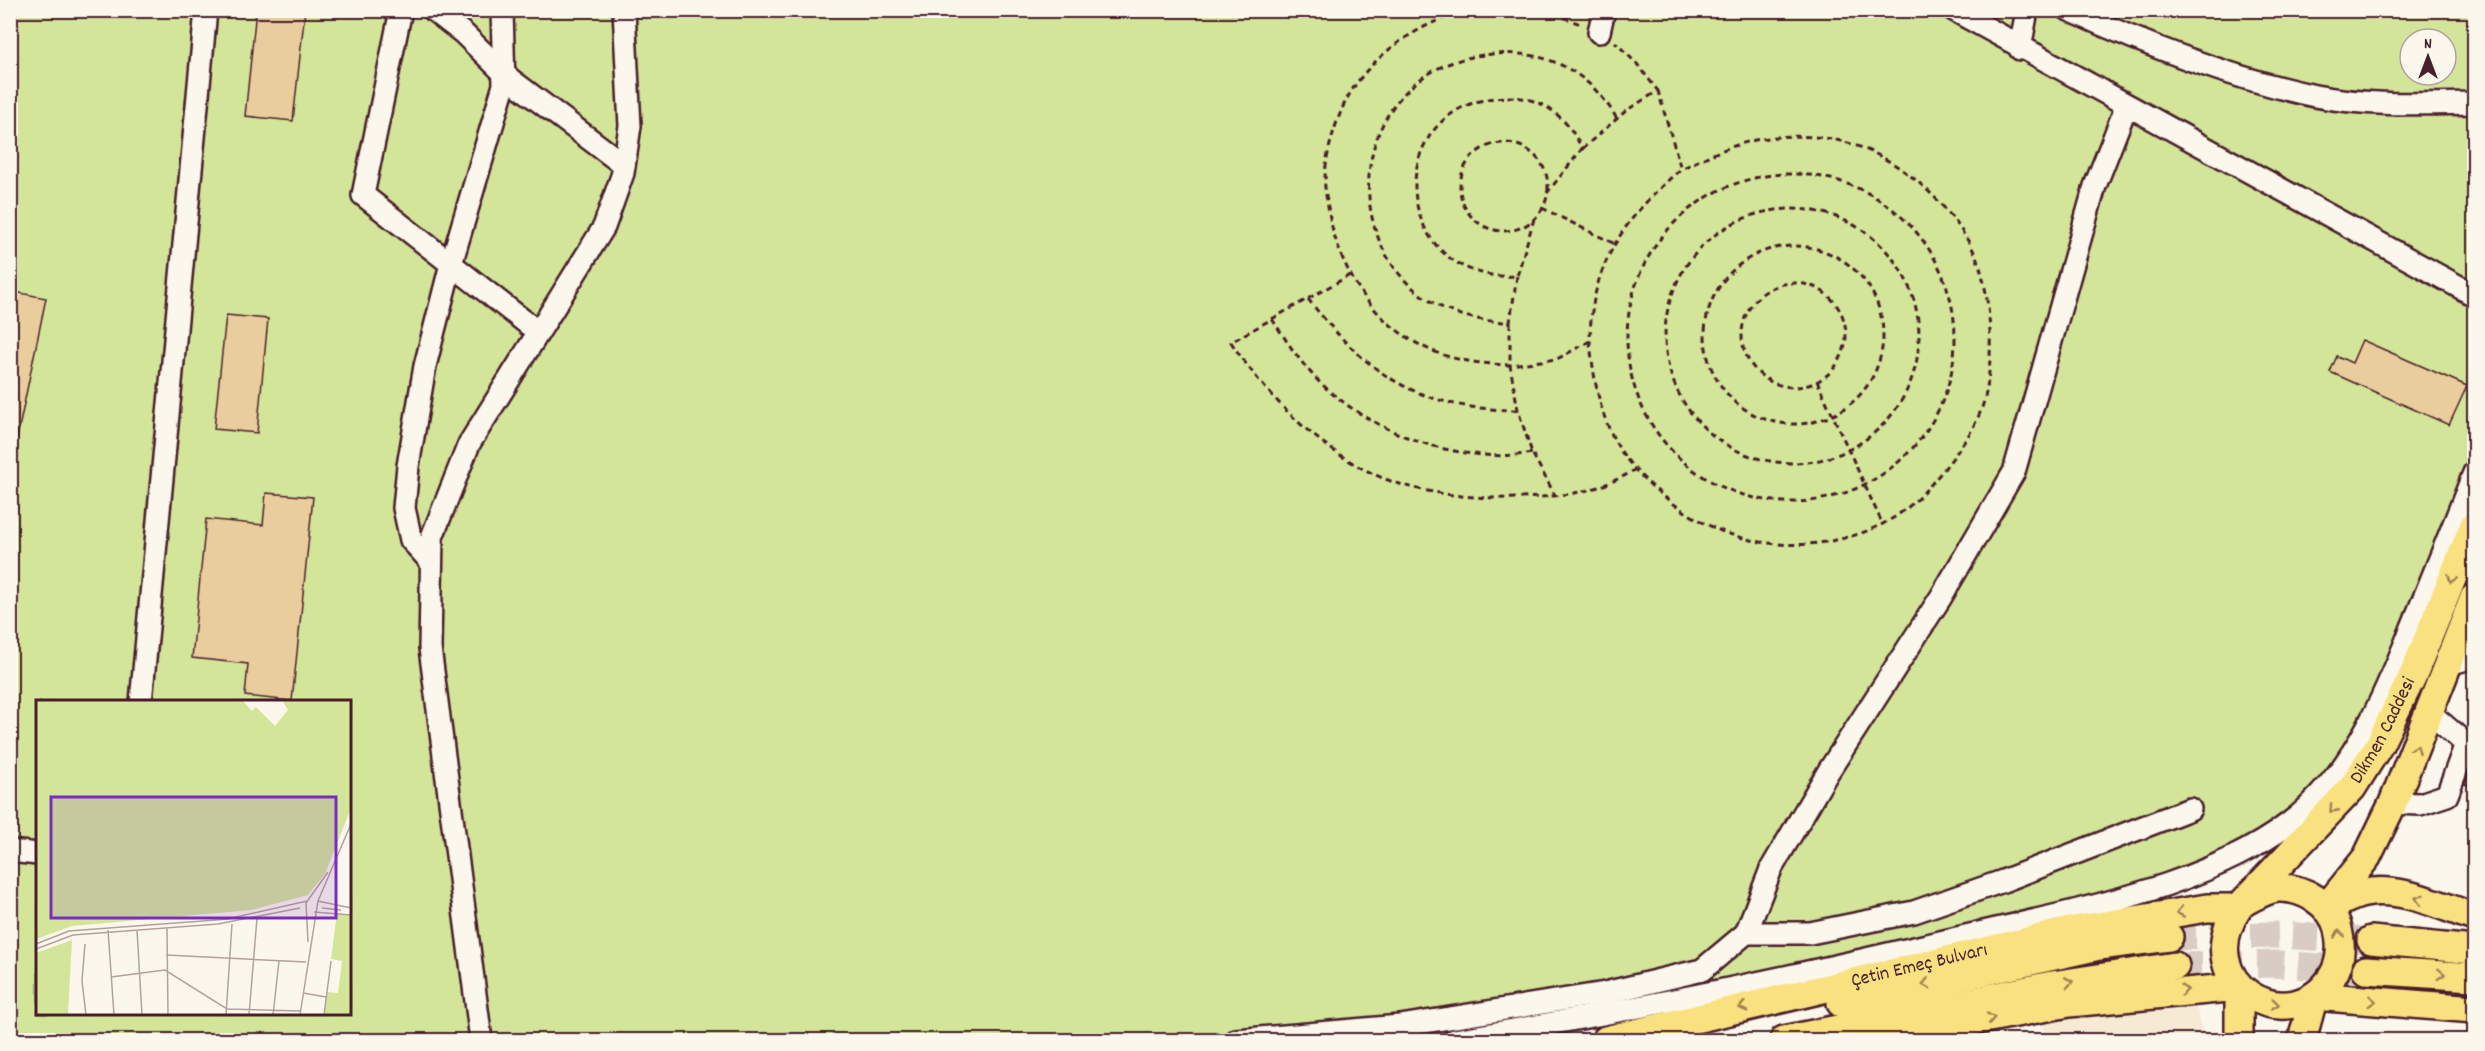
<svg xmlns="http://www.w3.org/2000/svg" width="2485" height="1051" font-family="Dekko,sans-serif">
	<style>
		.built { fill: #f6ead4 }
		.green { fill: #d3e599; stroke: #8e8262; stroke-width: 1.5; fill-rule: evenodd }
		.building { fill: #eacd9d; stroke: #4a1f2b; stroke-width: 1.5 }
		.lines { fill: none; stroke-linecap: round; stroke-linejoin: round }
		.major-tunnel { stroke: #d8ccc5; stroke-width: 27; stroke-dasharray: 27 14; stroke-linecap: butt }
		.minor-casing { stroke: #4a1f2b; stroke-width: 26 }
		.major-casing { stroke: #4a1f2b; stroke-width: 32 }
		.path { stroke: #4a1f2b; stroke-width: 3; stroke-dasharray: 6 4.5; stroke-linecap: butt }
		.minor { stroke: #fbf7ec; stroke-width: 21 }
		.major { stroke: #fae180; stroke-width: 27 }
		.oneway { stroke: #a28056 }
		.labels { text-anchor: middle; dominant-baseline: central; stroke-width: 6; stroke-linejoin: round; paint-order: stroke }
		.street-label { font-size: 20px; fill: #4a1f2b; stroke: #fbf7ec }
		.inset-road { fill: none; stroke: #b4a19f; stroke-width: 1.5 }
		.view { fill: #7b2cbf; fill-opacity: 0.15; stroke: #7b2cbf; stroke-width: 3 }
		.inset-edge { fill: none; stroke: #4a1f2b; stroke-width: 3 }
	</style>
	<rect width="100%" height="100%" fill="#fbf7ec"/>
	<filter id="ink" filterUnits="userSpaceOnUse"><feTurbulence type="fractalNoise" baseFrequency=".0167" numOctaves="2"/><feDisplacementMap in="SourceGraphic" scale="12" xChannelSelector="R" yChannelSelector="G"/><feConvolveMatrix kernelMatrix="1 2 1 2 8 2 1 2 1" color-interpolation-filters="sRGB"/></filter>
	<g filter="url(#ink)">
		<polygon class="built" points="2195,1003 2205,1040 2042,1040 2044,1021"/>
		<path class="green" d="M10,11H2474V473L2394,671L2308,807L2189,876L1743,987L1605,993L1236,1040H11ZM2410,39H2446V75H2410ZM38,702H350V1014H38Z"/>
		<g class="building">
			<polygon points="256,10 305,10 293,121 245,116"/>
			<polygon points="10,291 46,298 17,438 10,437"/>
			<polygon points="226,315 268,319 257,433 214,429"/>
			<polygon points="2362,340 2467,386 2449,425 2330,372 2337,356 2352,363"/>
			<polygon points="266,493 313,497 292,701 245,696 248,664 192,658 206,519 263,525"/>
			<polygon points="2475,758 2475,788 2465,784"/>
		</g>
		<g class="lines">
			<g class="major-tunnel">
				<polyline points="2169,937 2278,935 2371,940"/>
				<polyline points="2175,966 2278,964 2366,970"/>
			</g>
			<defs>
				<g id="minor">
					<polyline points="401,10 363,195 538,332"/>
					<polyline points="433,10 463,33 511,80 624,165"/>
					<polyline points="1954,10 2474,295"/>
					<path d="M2069,10C2148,46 2230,78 2315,96C2367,106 2422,104 2474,103"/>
					<polyline points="1599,32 1604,10"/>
					<polyline points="2020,49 2027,10"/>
					<polyline points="431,562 411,540 404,508 408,466 425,366 451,264 504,85 502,10"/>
					<polyline points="2448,664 2474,657"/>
					<polyline points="141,702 206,10"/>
					<polyline points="2393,803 2420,804 2447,795 2466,744 2430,713"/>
					<polyline points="10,851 38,854"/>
					<polyline points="1746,933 1810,933 1914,912 2003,881 2190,809"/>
					<polyline points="481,1040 430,648 432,537 469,444 604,227 623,173 630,126 624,10"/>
					<polyline points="1236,1040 1400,1026 1605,993 1702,970 1746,933 1771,869 1828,772 1941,597 2014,472 2095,186 2126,107"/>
					<path d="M1454,1040C1622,1013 1788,978 1953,939C2062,913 2226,886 2308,807C2361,757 2388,686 2415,620C2435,571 2455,522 2474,473"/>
				</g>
				<g id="major">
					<path id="s1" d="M2244,902C2255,896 2266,889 2278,888C2303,887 2332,904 2338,929C2342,946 2341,963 2332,977C2290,1042 2188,984 2238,908L2352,788L2379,745L2413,675L2474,525"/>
					<path d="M2330,907C2341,902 2353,895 2365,893C2401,886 2440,906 2474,917"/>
					<polyline points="2326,908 2367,857 2393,803 2474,598"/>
					<polyline points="2371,940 2474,950"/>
					<polyline points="2366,970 2474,977"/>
					<polyline points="2239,987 2239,1040"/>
					<polyline points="2314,996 2474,1009"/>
					<polyline points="1841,1003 2099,946 2169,937"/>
					<path id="s2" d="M1606,1040L2074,930L2207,908H2238"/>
					<polyline points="1784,1040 2052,985 2175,966"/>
					<polyline points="1872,1040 2069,1003 2239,987"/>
					<polyline points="2302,1040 2314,996"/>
				</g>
			</defs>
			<use href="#minor" class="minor-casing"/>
			<use href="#major" class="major-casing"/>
			<g class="path">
				<path d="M1467,10C1415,25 1360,61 1340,114C1332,133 1325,160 1325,180C1324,189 1327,199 1328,207C1338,271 1376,330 1438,353C1462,362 1485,364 1510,365V322"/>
				<polyline points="1544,10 1583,25"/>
				<circle cx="1504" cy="187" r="44"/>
				<polyline points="1582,149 1627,110 1658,91 1637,64 1615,42"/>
				<circle cx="1791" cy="338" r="164"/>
				<polyline points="1542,208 1615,244"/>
				<circle cx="1792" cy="336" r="127"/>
				<path d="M1534,219L1517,276C1388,285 1377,99 1509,97C1543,97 1568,118 1582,149L1547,193"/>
				<circle cx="1794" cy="335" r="89"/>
				<path d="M1350,275L1231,342C1267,399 1334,465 1400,484C1439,496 1482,499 1522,498C1566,496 1597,493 1636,469"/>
				<path d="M1517,276L1510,322C1319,322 1321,41 1519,54C1562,57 1596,82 1617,119"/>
				<circle cx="1794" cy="335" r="52"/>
				<path d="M1308,299C1368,375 1419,410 1518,410"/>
				<path d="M1272,319C1288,343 1304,369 1326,388C1378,435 1462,465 1532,453"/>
				<path d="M1590,341C1593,373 1598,406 1612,435C1629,474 1681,514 1719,530C1763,548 1810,549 1855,535C1897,522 1917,502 1944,469C1958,451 1973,432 1981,410C1996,372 1992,289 1974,252C1945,194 1881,141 1815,137C1760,133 1729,145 1681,169"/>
				<polyline points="1817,381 1883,525"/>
				<path d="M1556,497L1532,453L1518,410L1510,365L1557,359L1590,341C1590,265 1626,216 1681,169L1658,91"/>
			</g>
			<use href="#minor" class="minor"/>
			<use href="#major" class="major"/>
		</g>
		<defs><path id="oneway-chevron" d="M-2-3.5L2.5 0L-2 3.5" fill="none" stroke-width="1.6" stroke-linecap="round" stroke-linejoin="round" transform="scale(1.5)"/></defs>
		<g class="oneway">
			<use href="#oneway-chevron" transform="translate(2452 579) rotate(112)"/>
			<use href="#oneway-chevron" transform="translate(2416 749) rotate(-68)"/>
			<use href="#oneway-chevron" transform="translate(2333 809) rotate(132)"/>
			<use href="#oneway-chevron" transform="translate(2419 899) rotate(-162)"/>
			<use href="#oneway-chevron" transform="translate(2180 912) rotate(170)"/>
			<use href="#oneway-chevron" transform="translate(2339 934) rotate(-99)"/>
			<use href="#oneway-chevron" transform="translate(2441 974) rotate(3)"/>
			<use href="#oneway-chevron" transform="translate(2069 982) rotate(-10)"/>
			<use href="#oneway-chevron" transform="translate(1926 984) rotate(167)"/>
			<use href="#oneway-chevron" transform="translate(2184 990) rotate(-6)"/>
			<use href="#oneway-chevron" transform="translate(2372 1001) rotate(4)"/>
			<use href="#oneway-chevron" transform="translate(2275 1004) rotate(7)"/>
			<use href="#oneway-chevron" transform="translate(1743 1007) rotate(167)"/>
			<use href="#oneway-chevron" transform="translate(1991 1018) rotate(-11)"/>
		</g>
	</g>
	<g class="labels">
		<g class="street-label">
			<text stroke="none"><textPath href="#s1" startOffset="588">Dikmen Caddesi</textPath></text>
			<text stroke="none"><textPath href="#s2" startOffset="322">Çetin Emeç Bulvarı</textPath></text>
		</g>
	</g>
	<g transform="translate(36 700)">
		<rect width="315" height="315" fill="#fbf7ec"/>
		<path d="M0,0H206L216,11L220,7L239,26L252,10L246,0H315V108L289,174L272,195L215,210L36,226L0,239ZM301,213L315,215V315L288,314L291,292L302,293L306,261L295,259ZM36,240L32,314L0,315V253Z" fill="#d3e599"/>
		<path class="inset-road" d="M282,201L315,208M286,208L305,210M278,212L315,215M191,219L271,201M131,228L132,315M72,230L78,315M101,230L106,315M272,242L270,203L292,172M0,244L33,231L193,219M49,244L46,281L50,315M0,249L37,235L182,224L264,208M130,255L270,262M75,277L129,270L191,309L265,311M267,293L290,297M190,315L196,224M213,315L221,218M237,315L243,261M264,315L282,201L315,124M288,315L295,261"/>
		<path class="view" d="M15,97H300V218H15Z"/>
		<rect width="315" height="315" class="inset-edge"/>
	</g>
	<rect width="2485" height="1051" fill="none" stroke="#fbf7ec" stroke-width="36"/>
	<rect x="18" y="18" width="2449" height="1015" fill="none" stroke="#4a1f2b" stroke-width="2" filter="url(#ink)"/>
	<g transform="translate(2428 57)"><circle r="28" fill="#fbf7ec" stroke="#b4a19f" stroke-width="1.5"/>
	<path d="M0-4.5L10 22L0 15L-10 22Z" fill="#4a1f2b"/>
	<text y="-9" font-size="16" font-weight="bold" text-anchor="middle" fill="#4a1f2b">N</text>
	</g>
</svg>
